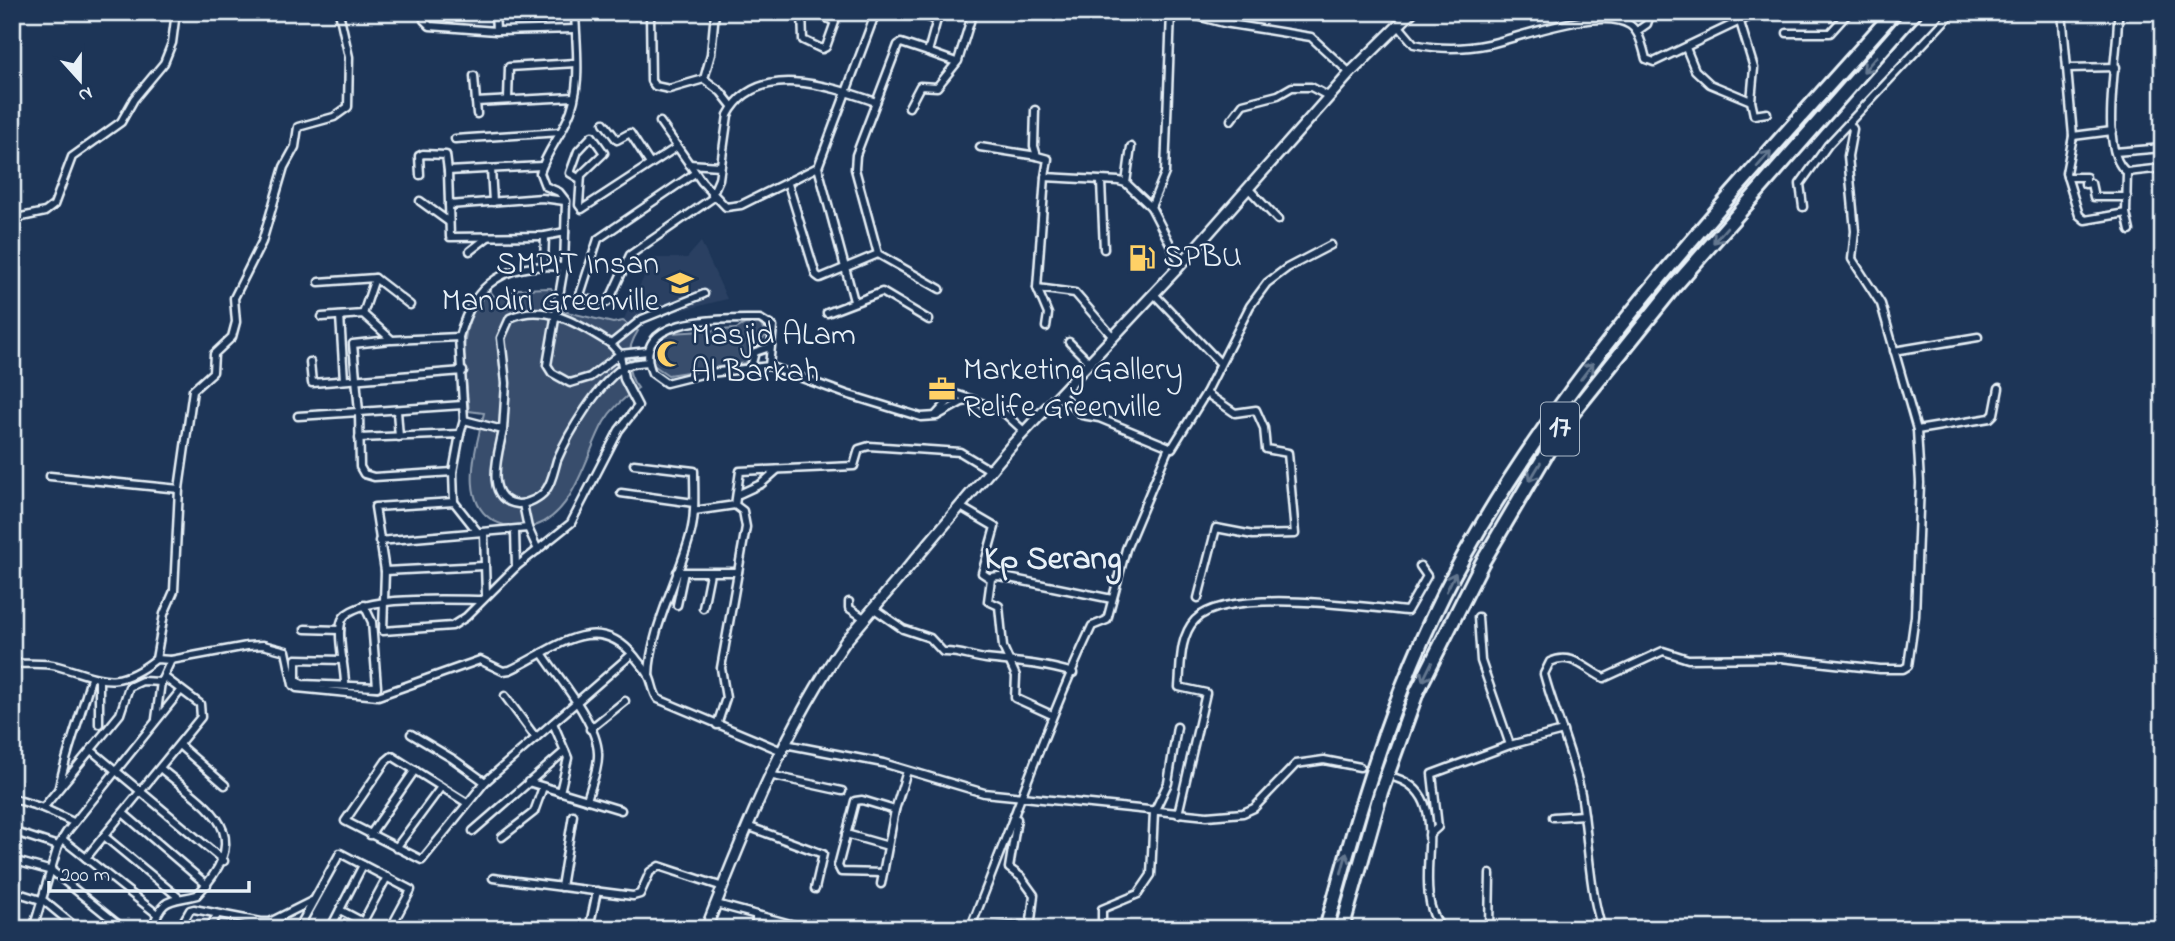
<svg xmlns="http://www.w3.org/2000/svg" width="2175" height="941" font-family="'Indie Flower',sans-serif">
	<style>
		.built { fill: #2a4162 }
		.green { fill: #374d6c; stroke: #909fb2; stroke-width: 2 }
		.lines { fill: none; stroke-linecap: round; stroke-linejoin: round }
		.minor-tunnel { stroke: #3b516f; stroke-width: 6; stroke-dasharray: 6 3; stroke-linecap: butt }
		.minor-casing { stroke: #e8f1f8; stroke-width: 11 }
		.secondary-casing { stroke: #e8f1f8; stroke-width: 14 }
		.motorway-casing { stroke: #e8f1f8; stroke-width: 18 }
		.minor { stroke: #1d3557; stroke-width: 6 }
		.secondary { stroke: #1d3557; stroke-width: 9 }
		.motorway { stroke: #1d3557; stroke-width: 12 }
		.oneway { stroke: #64778f }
		.labels { text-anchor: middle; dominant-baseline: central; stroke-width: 5; stroke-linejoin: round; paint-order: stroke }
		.shield { fill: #1d3557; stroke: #abb9c8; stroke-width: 2 }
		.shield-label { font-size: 30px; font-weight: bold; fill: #e8f1f8 }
		.poi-label { font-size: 32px; fill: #e8f1f8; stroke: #1d3557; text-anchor: start }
		.neighbourhood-label { font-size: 33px; font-weight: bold; fill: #e8f1f8; stroke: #1d3557 }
	</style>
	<rect width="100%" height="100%" fill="#1d3557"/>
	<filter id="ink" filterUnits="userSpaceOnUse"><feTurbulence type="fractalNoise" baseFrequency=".0143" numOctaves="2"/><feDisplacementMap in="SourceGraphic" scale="14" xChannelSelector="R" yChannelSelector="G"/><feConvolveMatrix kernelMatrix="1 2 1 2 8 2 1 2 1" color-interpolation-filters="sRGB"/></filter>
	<g filter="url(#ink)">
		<polygon class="built" points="701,242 727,299 675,312 648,322 638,331 623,321 653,258 687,258"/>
		<g class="green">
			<path d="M551,288L555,294L554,309L613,323L623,321L638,331C627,348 624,371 638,388C625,397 612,408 604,422C586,454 575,513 535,526C526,529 514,527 504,525C455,511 476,448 484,413L469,411C465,364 454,327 489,289L496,299L518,289Z"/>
			<polygon points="759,323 768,334 750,351 746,363 668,375 652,364 653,344 663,334 671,333 736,329 745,324"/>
		</g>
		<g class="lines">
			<polyline class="minor-tunnel" points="1360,767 1388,776"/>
			<defs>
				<g id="minor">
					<polyline points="495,12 496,31 575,29"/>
					<path d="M575,12C576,47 583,88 567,120C559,138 546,153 540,173L545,186L559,192L566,201L564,267L547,365L552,373L570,383L590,377L620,354L648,351"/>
					<polyline points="650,12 651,81 655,86 669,89 704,79"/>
					<polyline points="715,12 711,54 704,79 721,92 732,106"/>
					<polyline points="802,12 803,40 822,49 826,47 835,22 815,12"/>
					<polyline points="913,12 937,20"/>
					<polyline points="939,12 928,52 901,43 898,45 856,155 855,169 878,254 940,289"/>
					<polyline points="1171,12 1165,173 1151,207 1181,265"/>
					<polyline points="1182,12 1224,23 1311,37 1350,73"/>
					<polyline points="2062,12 2073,136 2066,173 2079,215 2085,220 2126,213"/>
					<path d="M2118,12C2120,47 2096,152 2127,172L2126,213L2130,231"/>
					<polyline points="424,20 430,26 496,31"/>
					<polyline points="1740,22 1754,68 1751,101"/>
					<path d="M1398,25L1414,44C1437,49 1465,49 1489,44C1521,37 1602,6 1630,25C1640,32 1643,48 1646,59L1654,62L1759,12"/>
					<polyline points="1637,31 1647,24 1651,12"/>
					<polyline points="1787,33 1830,33 1849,12"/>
					<polyline points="1686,48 1695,70 1710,84 1751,101 1754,115 1767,113"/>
					<polyline points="928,52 956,62"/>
					<polyline points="2067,68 2116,67"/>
					<polyline points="474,76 476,102"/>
					<polyline points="508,99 509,67 576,63"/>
					<polyline points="909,107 920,86 937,87 958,61 973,12"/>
					<polyline points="1035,110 1034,146 1037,156 1048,159 1045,177 1119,181 1126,183 1151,207"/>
					<polyline points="477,114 476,102 574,97"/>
					<polyline points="1231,120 1243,104 1278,95 1292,87 1311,87 1328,96"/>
					<polyline points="660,122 702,182 726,207 741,205 818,167"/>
					<polyline points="604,123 617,140 630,133 650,164"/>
					<polyline points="2073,136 2112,131"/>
					<polyline points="455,139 561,132"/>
					<polyline points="980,147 1037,156"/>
					<polyline points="2115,152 2163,148"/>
					<polyline points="689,164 720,166"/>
					<polyline points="491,169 493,202"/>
					<polyline points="448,171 450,237 545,236 565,232"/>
					<polyline points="2127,172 2163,168"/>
					<polyline points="695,173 598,239 579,298 606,303 609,301 630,255 714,197"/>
					<polyline points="420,175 419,156 423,154 446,155 448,171 542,166"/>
					<polyline points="1045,177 1037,288 1048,314 1046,327"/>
					<polyline points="2067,177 2086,177 2085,184 2091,183 2094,197 2127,197"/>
					<polyline points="580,179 570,173 578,151 592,136 604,153 581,175 579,205 582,209 677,147"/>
					<polyline points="1101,182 1104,249"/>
					<polyline points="1126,183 1131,147"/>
					<polyline points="788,184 816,275 820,278 878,254"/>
					<polyline points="1248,188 1278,220"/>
					<path d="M712,195L719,179L728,115C757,60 832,87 876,102"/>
					<polyline points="420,201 449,222"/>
					<polyline points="449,205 542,198 565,201"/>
					<polyline points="1803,207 1800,184 1828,145 1953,12"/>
					<polyline points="12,219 45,212 54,205 72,157 121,122 134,99 164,63 172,43 176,12"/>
					<polyline points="470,251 488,237"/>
					<polyline points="544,265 545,236"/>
					<polyline points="319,282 375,278"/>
					<polyline points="1037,288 1075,293 1113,337"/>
					<polyline points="1154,294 1220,363"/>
					<polyline points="854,301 818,167 876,12"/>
					<polyline points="827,313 882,292 929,320"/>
					<polyline points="363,314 375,278 410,305"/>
					<polyline points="340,316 344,380"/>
					<path d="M322,317L363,314L392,340L459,337C474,281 507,262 564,267"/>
					<polyline points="459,337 464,420"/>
					<polyline points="1069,342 1089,362"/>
					<polyline points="1894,351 1978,337"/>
					<polyline points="310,362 312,383 463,371"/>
					<path d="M769,366L773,327L760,319C724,319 628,315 652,373L666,383L702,374L769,366L846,394L921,417L937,416L962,402L973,400L1002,411L1025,432"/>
					<polyline points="751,367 755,352 770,347"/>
					<polyline points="1060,394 1082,415 1099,418 1172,448 1206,393 1250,306 1267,283 1287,268 1331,245"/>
					<polyline points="397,411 399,437"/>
					<polyline points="936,415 955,394 971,399"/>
					<polyline points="298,416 359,412 353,344 390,340"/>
					<path d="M503,430L506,383L501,338L510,318C545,301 582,326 611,344"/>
					<polyline points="1917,430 1990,418 1994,414 1999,388"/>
					<path d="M460,434L464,420L503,430C499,452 482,500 518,504C528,504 540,498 546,490C552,482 554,470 557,460C569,432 597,386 622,368C628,363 640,363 648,362"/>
					<polyline points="359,438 460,434 453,472 454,502"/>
					<path d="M634,464L694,471C694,493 696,515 690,536C678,580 650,630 649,676"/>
					<polyline points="453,472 374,477 364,474 360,467 359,412 463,405"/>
					<polyline points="50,476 179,489"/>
					<polyline points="621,493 694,503"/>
					<polyline points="737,495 761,484 777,470"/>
					<polyline points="523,504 528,528 538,550"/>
					<polyline points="959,506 995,527 982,573 991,579 988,601 999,606 1003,647 1016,676 1015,698 1052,715"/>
					<polyline points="694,511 735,505"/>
					<polyline points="477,531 454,502 375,507 385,571 383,631 452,626 466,617 516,567 571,523 619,430 638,406 624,379 620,354 611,344 642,319 704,294"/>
					<polyline points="515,531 516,567"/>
					<polyline points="484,534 486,595"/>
					<polyline points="379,541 528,528"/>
					<polyline points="385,571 483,566"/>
					<polyline points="677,572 738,572"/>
					<polyline points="991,577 999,576 1112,599"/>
					<polyline points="1198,598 1216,528 1253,535 1295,534 1288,453 1266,449 1264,428 1256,410 1235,413 1206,393"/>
					<polyline points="849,602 849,608 864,618"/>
					<polyline points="677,605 684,572"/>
					<polyline points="703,608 710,573"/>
					<path d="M873,608L903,629L930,638L943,652C958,651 970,657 986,659C1016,662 1044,664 1073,673"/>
					<polyline points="1478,617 1481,661 1510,745"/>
					<polyline points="305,629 340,630"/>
					<path d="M542,653C559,679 597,722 598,753C599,768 591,785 587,800"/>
					<polyline points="156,659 164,614 174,591 179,489 193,390 213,372 214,354 232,337 236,322 234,298 262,242 284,167 295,147 298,127 334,117 348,107 349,57 339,12"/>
					<polyline points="343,660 296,659 296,681 302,684 377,687 372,622 364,605"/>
					<path d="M12,663C26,665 44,662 57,666C102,678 114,692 156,659L171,660L247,646L263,645L286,651L293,685L297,688L378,696L480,660L503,671L510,670C551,652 595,608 635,657C639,663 645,668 648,674C653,682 652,691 658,699L782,751"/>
					<polyline points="99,679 99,724"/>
					<path d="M345,684C345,667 336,634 342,620C353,594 455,600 482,600"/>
					<polyline points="505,696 536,738"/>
					<polyline points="156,719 161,682 171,660"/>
					<polyline points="553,723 568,758 560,792"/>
					<polyline points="717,725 726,698 721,668 746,527 743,511 735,505 740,471 854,466 859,449 869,446 960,452 990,470"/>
					<polyline points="590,729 625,701"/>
					<polyline points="411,734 453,759 485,782 632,654"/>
					<polyline points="785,744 883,763 984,793 1207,816 1243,813 1254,808 1296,764 1324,760 1360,767"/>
					<polyline points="179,745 225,785"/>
					<polyline points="91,750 224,861"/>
					<polyline points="769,775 842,791"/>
					<path d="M1396,778C1460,799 1405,885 1442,929"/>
					<polyline points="528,782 621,810"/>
					<path d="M59,787C67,750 81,715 91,678"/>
					<polyline points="12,798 43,808 73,822"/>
					<polyline points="467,803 392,756 386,761 345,821 422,860 485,782"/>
					<polyline points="43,808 120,714 129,687 142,681 161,682"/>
					<polyline points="123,813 207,885"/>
					<path d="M1178,814L1206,693L1179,687C1181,665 1179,637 1195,620C1226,587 1362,607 1407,611L1427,576L1420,566"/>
					<polyline points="1553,817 1584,815"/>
					<polyline points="1017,819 1009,868 1021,877 1034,895 1030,929"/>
					<polyline points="747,826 823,854 815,889"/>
					<polyline points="12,831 58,846"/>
					<polyline points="473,831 565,751"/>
					<polyline points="846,834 888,846"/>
					<polyline points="370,835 415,770"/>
					<polyline points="1429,835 1438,827 1432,774 1510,745 1563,731"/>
					<polyline points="104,836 178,897"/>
					<polyline points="502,837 534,812 543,787"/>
					<polyline points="62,839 157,914"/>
					<polyline points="396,848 441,787"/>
					<polyline points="86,858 201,717 200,704 164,677"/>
					<polyline points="12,860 52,871 124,929"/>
					<polyline points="883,873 841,872 838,866 855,801 862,800 895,810"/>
					<polyline points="493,878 633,896 640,894 650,872 659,866 723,887"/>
					<polyline points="881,884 895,810 907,771"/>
					<polyline points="561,887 573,815"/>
					<polyline points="12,891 44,901 78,929"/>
					<polyline points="716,904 809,929"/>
					<polyline points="340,910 363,922"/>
					<polyline points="756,917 756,929"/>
					<polyline points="12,925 23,929"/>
					<polyline points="33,929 58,846 66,833 181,690"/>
					<path d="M152,929C162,896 170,902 197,895C257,831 210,810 160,768"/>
					<polyline points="179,929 190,910 194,909 261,922 270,922 312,901"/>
					<polyline points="209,929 217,915"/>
					<polyline points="298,929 340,853 411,890 390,929"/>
					<polyline points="330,929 363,865"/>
					<polyline points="359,929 387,877"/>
					<polyline points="589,929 597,891"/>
					<path d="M970,929C1011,828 1046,724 1092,626L1107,620L1126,549L1169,447"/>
					<polyline points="977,929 1031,925"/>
					<polyline points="1102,929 1102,909 1138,894 1151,875 1154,812 1168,783 1177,727"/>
					<polyline points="1489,929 1490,874"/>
					<path d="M1602,929C1588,885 1589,839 1581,794C1573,753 1555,715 1544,674L1550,662C1572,651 1586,670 1604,678L1663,651L1688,659L1781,658L1880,669H1903L1908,666L1915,616L1920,483L1917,430L1881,304L1852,259L1855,231L1848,156L1853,129L1849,123"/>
				</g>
				<path id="secondary" d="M706,929C745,829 784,731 845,642L1012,445L1175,271L1350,73L1412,12"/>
				<g id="motorway">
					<path d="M1326,929C1361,800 1399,671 1465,554C1578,352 1742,184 1894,12"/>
					<polyline points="1342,929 1381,792 1417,692 1482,563 1563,425 1673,288 1915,12"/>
				</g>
			</defs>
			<use href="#minor" class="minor-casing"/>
			<use href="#secondary" class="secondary-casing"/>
			<use href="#motorway" class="motorway-casing"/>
			<use href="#minor" class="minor"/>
			<use href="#secondary" class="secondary"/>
			<use href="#motorway" class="motorway"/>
		</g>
		<defs><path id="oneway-shaft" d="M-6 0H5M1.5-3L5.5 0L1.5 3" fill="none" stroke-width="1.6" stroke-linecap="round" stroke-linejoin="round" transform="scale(1.75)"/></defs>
		<g class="oneway">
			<use href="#oneway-shaft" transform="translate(1870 64) rotate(131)"/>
			<use href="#oneway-shaft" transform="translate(1764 159) rotate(-49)"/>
			<use href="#oneway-shaft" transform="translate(1720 235) rotate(131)"/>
			<use href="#oneway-shaft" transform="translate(1587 371) rotate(-52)"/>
			<use href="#oneway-shaft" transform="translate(1535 472) rotate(121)"/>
			<use href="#oneway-shaft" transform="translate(1451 582) rotate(-64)"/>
			<use href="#oneway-shaft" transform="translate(1427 672) rotate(116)"/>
			<use href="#oneway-shaft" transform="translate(1344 863) rotate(-75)"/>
		</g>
	</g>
	<defs>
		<symbol id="fuel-bare" viewBox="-9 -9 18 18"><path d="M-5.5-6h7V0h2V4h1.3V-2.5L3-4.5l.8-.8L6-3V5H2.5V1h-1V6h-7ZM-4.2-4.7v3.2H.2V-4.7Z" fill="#ffd166" stroke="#1d3557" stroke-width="2.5" paint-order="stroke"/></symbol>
		<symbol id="school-bare" viewBox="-9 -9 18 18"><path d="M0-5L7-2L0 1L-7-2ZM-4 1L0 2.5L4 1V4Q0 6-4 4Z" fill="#ffd166" stroke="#1d3557" stroke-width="2.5" paint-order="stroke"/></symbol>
		<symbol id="mosque-bare" viewBox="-9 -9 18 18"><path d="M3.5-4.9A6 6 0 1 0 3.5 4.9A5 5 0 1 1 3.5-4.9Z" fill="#ffd166" stroke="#1d3557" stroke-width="2.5" paint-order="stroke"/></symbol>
		<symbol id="office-bare" viewBox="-9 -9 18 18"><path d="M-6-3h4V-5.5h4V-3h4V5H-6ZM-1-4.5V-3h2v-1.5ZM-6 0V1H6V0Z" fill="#ffd166" stroke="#1d3557" stroke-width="2.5" paint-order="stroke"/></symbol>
	</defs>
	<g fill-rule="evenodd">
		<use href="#fuel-bare" x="1123" y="239" width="38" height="38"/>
		<use href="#school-bare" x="661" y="264" width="38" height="38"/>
		<use href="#mosque-bare" x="651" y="335" width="38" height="38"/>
		<use href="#office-bare" x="923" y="370" width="38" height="38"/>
	</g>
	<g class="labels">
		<rect class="shield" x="1541" y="402.5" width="38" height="53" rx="5"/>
		<g class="shield-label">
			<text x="1560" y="429">17</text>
		</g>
		<g class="poi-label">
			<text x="1163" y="258">SPBU</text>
			<text x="659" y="265" text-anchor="end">SMPIT Insan<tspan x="659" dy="37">Mandiri Greenville</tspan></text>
			<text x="691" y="336">Masjid ALam<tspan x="691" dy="37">Al Barkah</tspan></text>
			<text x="963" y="371">Marketing Gallery<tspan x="963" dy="37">Relife Greenville</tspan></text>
		</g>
		<g class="neighbourhood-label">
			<text x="1053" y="560">Kp Serang</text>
		</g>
	</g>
	<rect width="2175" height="941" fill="none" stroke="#1d3557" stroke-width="42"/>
	<rect x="21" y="21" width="2133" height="899" fill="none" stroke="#e8f1f8" stroke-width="2.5" filter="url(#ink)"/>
	<g transform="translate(80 80) rotate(159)" stroke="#1d3557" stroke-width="5" paint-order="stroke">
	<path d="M0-5L12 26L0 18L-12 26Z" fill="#e8f1f8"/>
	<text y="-10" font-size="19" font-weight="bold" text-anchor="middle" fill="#e8f1f8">N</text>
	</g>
	<path d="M49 881v10h200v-10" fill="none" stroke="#e8f1f8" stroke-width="3.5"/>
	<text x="60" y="881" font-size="21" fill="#e8f1f8" stroke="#1d3557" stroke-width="5" paint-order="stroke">200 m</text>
</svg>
